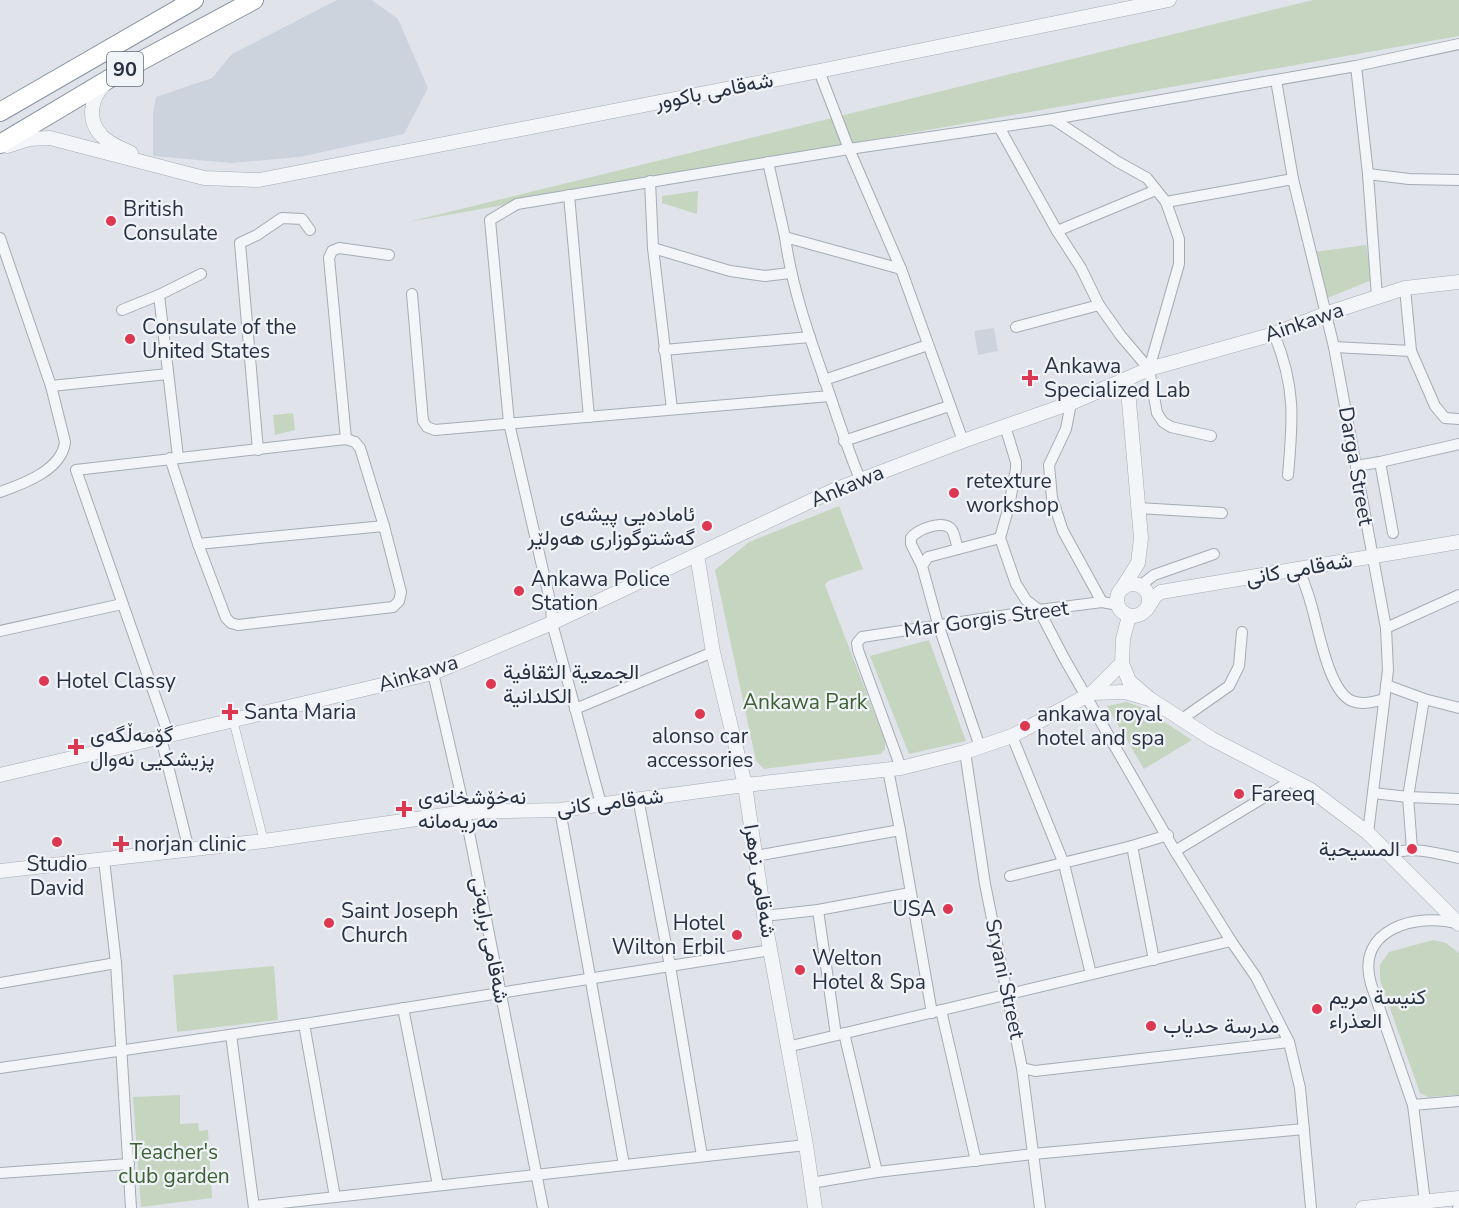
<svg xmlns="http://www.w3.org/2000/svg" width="1459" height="1208" font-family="'Nunito Sans',Vazirmatn,sans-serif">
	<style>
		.built { fill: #cdd3dd }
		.green { fill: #c5d5c0 }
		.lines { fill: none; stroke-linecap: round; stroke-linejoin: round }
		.pedestrian-casing { stroke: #a5abb5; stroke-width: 9 }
		.minor-casing { stroke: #a5abb5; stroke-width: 12 }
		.tertiary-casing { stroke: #a5abb5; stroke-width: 15 }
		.trunk-casing { stroke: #8691a2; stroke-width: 20 }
		.pedestrian { stroke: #f3f5f8; stroke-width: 8 }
		.minor { stroke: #f3f5f8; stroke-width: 10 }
		.tertiary { stroke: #f3f5f8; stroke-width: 14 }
		.trunk { stroke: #fff; stroke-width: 18 }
		.poi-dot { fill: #dc3851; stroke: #f0f3f7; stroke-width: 2 }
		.labels { text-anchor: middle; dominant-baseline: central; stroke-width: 4.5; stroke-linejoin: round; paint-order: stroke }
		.shield { fill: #f0f3f7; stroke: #636b79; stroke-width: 1.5 }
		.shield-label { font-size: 20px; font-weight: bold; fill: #273143 }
		.street-label { font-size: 21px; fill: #273143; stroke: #f0f3f7 }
		.poi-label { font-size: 21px; fill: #273143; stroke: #f0f3f7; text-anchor: start }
		.park-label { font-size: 21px; fill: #3b6132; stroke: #f0f3f7 }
	</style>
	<rect width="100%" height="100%" fill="#e0e4ea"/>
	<g class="built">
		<polygon points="337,0 372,0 398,19 428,88 404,134 300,157 231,163 153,156 153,114 156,97 212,78 232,54"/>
		<polygon points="994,328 998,351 978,355 974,331"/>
	</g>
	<g class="green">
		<polygon points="1313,0 1459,0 1459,36 408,222"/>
		<polygon points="698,191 697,214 662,203 662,196"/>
		<polygon points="1366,245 1372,280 1325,299 1314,252"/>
		<polygon points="293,413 295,430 275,435 273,415"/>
		<polygon points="839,506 863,569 828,581 825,585 885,741 885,749 881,754 764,769 756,761 715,570 749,542"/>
		<polygon points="929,640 966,741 909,754 870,656"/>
		<polygon points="1127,702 1143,708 1192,740 1144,769 1107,706"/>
		<polygon points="1433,940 1446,943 1459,953 1459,1095 1428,1097 1420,1093 1380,980 1380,965 1389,952"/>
		<polygon points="274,966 278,1020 177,1032 173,975"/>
		<polygon points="180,1095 180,1124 198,1123 199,1131 208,1130 212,1198 141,1207 133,1097"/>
	</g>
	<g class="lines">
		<defs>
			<polyline id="pedestrian" points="233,720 264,841"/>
			<g id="minor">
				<polyline points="1356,66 1368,174 1377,297"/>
				<polyline points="819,71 849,149 901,269 963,441"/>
				<polyline points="1276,80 1293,179"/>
				<polyline points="1053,119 1118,162 1147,178 1166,202 1179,239 1179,264 1149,369 1157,413 1163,422 1171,427 1211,436"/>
				<polyline points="999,127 1057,231 1081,268 1099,305 1121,336 1149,369"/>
				<polyline points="768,162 785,237"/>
				<polyline points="1368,174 1409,179 1459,180"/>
				<polyline points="650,181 653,248 672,409"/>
				<polyline points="569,195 589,417"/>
				<polyline points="1166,202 1293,179 1334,347 1386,628 1388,670 1368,833"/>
				<polyline points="1057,231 1156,190"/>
				<path d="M0,238L51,386L65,442C62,470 23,484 0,492"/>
				<polyline points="653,248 730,271 765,276 790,273"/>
				<polyline points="1405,288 1411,351"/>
				<polyline points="412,294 423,421 427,427 435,430 830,396"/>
				<polyline points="159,295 178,457"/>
				<polyline points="122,310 159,295 201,274"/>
				<polyline points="1016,327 1099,305"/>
				<path d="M1274,334C1296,387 1293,420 1288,475"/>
				<polyline points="1334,347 1411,351 1435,406 1445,418 1459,419"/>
				<polyline points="664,350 810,337"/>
				<polyline points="824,380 928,345"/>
				<polyline points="51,386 168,374"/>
				<polyline points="1071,403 1066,429 1049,465 1052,498 1063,531 1102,602"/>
				<polyline points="1005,426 1016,462 1016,469 1009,506 1000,538 1016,584 1026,600 1039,610 1064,658 1175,851 1231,941 1256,977 1289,1042 1300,1088 1311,1208"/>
				<polyline points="346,439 329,258 332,251 339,248 389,255"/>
				<polyline points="844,441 949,406"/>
				<polyline points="258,450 240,243 257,235 282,218 302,219 310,230"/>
				<polyline points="1380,462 1393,533"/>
				<polyline points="1356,466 1380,462 1459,444"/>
				<path d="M860,479C847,448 837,416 826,384C809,336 792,288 785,237L901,269"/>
				<polyline points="1138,508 1222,513"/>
				<polyline points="198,544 384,526"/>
				<path d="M922,566L911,544V538C917,529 944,519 952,530C955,535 956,543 958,549"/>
				<path d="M1299,569C1303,580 1308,592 1311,604C1318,626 1328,691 1352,701C1363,705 1374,702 1384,699"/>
				<polyline points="1141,585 1154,575 1214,554"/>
				<polyline points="1386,628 1459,595"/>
				<polyline points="0,631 122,604"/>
				<polyline points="433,673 465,812 543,1208"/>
				<polyline points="1386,685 1424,699 1459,708"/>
				<polyline points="575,709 713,652"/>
				<polyline points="1182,719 1229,686 1239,666 1242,632"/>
				<polyline points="169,736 76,470 346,439 355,442 360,448 384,526 401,592 399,601 393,607 238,625 231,623 226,618 198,544 170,458"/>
				<polyline points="1012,736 1064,864 1091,974"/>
				<polyline points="161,738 189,850"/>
				<polyline points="980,747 938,624 922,566 928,557 1000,538"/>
				<polyline points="965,752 985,884 1022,1068 1040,1208"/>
				<polyline points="901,768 858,650 857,643 862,637 1039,610 1102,602 1118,605"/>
				<polyline points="888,770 900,830"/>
				<polyline points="1373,793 1408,797 1459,799"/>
				<polyline points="638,798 670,966 702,1156"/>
				<polyline points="601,804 552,623 551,605 509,423 490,220 517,204 849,149 1053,119 1356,66 1459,44"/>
				<polyline points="560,810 624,1165"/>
				<polyline points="1132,846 1154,960"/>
				<polyline points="1412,849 1408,797 1424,699"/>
				<polyline points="1175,851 1291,781"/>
				<path d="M1389,855C1411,845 1435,853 1459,858"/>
				<polyline points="756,856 900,830 932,1013"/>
				<polyline points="104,860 116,963 131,1208"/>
				<polyline points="1010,876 1132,846 1168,835"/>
				<polyline points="818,910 836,1035"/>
				<polyline points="764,916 818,910 910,893"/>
				<polyline points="0,983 116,963"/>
				<polyline points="403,1008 438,1185"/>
				<polyline points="941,1010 976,1161"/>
				<polyline points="304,1024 335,1197"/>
				<polyline points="844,1033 877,1172"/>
				<polyline points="231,1035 254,1208"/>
				<polyline points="787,1047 1231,941"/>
				<polyline points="0,1068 304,1024 771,950"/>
				<polyline points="1022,1068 1035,1071 1289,1042"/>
				<polyline points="1413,1105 1459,1101"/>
				<polyline points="0,1173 129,1164"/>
				<polyline points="811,1183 877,1172 1033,1154 1304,1129"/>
				<path d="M1425,1202L1413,1105L1371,984C1355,929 1416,912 1459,924"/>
				<polyline points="254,1206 806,1145"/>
				<polyline points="1458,1208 1459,1207"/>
			</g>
			<g id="tertiary">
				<path d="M104,85C90,99 87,121 102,136C109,144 121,148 131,153"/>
				<polyline points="7,146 29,139 50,138 204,178 259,180 819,71 1169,0"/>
				<polyline points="697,555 713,652 745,785 765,922 806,1145 815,1208"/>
				<circle cx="1133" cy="600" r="16"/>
				<polyline points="1123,587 1138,563 1141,538 1127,379"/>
				<polyline points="1147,609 1155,596 1161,592 1459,542"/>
				<polyline points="1129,616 1123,639 1122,663 1129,681 1150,699 1212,739 1311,790 1368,833 1459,924"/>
				<polyline points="1092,693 1125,692 1146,698"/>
				<polyline points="0,775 433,673 552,623 834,490 963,441 1071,403 1149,369 1274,334 1325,314 1405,288 1459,282"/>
				<polyline points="0,871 264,841 465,812 560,810 745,785 901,768 965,752 1012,736 1092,693 1122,663"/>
				<polyline points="1363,1208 1459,1198"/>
			</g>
			<g id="trunk">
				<polyline points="0,112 194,0"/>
				<polyline points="0,144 124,70 254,0"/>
			</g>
		</defs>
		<use href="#pedestrian" class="pedestrian-casing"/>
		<use href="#minor" class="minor-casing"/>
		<use href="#tertiary" class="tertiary-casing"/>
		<use href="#trunk" class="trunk-casing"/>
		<use href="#pedestrian" class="pedestrian"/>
		<use href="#minor" class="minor"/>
		<use href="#tertiary" class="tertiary"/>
		<use href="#trunk" class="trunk"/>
	</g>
	<g class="poi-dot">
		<circle cx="111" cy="221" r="6"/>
		<circle cx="130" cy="339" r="6"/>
		<path d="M1027 369h6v6h6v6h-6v6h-6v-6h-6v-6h6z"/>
		<circle cx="954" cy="493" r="6"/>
		<circle cx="707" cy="526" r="6"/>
		<circle cx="519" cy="591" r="6"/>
		<circle cx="44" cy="681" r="6"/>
		<circle cx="491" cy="684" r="6"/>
		<path d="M227 703h6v6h6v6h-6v6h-6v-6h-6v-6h6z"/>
		<circle cx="700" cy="714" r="6"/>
		<circle cx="1025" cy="726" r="6"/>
		<path d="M73 738h6v6h6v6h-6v6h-6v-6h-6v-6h6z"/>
		<circle cx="1239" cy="794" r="6"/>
		<path d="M401 800h6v6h6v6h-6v6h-6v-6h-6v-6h6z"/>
		<circle cx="57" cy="842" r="6"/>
		<path d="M118 835h6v6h6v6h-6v6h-6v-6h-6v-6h6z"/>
		<circle cx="1412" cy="849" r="6"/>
		<circle cx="948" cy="909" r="6"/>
		<circle cx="329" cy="923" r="6"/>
		<circle cx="737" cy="935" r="6"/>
		<circle cx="800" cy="970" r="6"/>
		<circle cx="1317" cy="1009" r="6"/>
		<circle cx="1151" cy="1026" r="6"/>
	</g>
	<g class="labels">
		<rect class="shield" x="107" y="52" width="36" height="34" rx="4.5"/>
		<g class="shield-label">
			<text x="125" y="69">90</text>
		</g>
		<g class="street-label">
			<text transform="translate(714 91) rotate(-11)">شەقامی باکوور</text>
			<text transform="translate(1304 322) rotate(-19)">Ainkawa</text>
			<text transform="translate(1356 466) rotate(80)">Darga Street</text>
			<text transform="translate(847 486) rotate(-23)">Ankawa</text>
			<text transform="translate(1299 569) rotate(-10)">شەقامی کانی</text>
			<text transform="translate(986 619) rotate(-8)">Mar Gorgis Street</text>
			<text transform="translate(418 673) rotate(-17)">Ainkawa</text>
			<text transform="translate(610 802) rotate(-7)">شەقامی کانی</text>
			<text transform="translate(760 881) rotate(81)">شەقامی نوهرا</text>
			<text transform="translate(490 940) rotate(79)">شەقامی برایەتی</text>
			<text transform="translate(1005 979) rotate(78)">Sryani Street</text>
		</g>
		<g class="poi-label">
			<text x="123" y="209">British<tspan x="123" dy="24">Consulate</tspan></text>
			<text x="142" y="327">Consulate of the<tspan x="142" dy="24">United States</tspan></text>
			<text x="1044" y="366">Ankawa<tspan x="1044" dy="24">Specialized Lab</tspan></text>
			<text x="966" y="481">retexture<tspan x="966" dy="24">workshop</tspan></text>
			<text x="695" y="514" text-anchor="end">ئاماده‌یی پیشه‌ی<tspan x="695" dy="24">گه‌شتوگوزاری هه‌ولێر</tspan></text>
			<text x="531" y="579">Ankawa Police<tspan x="531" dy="24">Station</tspan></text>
			<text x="503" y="672">الجمعية الثقافية<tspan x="503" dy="24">الكلدانية</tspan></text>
			<text x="56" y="681">Hotel Classy</text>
			<text x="244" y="712">Santa Maria</text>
			<text x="1037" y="714">ankawa royal<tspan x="1037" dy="24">hotel and spa</tspan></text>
			<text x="90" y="735">گۆمەڵگەی<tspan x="90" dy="24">پزیشکیی نەوال</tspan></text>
			<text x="700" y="736" text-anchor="middle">alonso car<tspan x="700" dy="24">accessories</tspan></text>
			<text x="1251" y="794">Fareeq</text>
			<text x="418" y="797">نەخۆشخانەی<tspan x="418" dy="24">مەریەمانە</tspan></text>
			<text x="134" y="844">norjan clinic</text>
			<text x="1400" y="849" text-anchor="end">المسيحية</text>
			<text x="57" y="864" text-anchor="middle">Studio<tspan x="57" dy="24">David</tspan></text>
			<text x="936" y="909" text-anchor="end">USA</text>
			<text x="341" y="911">Saint Joseph<tspan x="341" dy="24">Church</tspan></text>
			<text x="725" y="923" text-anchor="end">Hotel<tspan x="725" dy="24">Wilton Erbil</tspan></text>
			<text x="812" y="958">Welton<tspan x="812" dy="24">Hotel &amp; Spa</tspan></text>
			<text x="1329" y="997">كنيسة مريم<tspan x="1329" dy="24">العذراء</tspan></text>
			<text x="1163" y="1026">مدرسة حدياب</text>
		</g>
		<g class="park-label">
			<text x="805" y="702">Ankawa Park</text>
			<text x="174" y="1152">Teacher's<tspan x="174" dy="24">club garden</tspan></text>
		</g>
	</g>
</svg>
